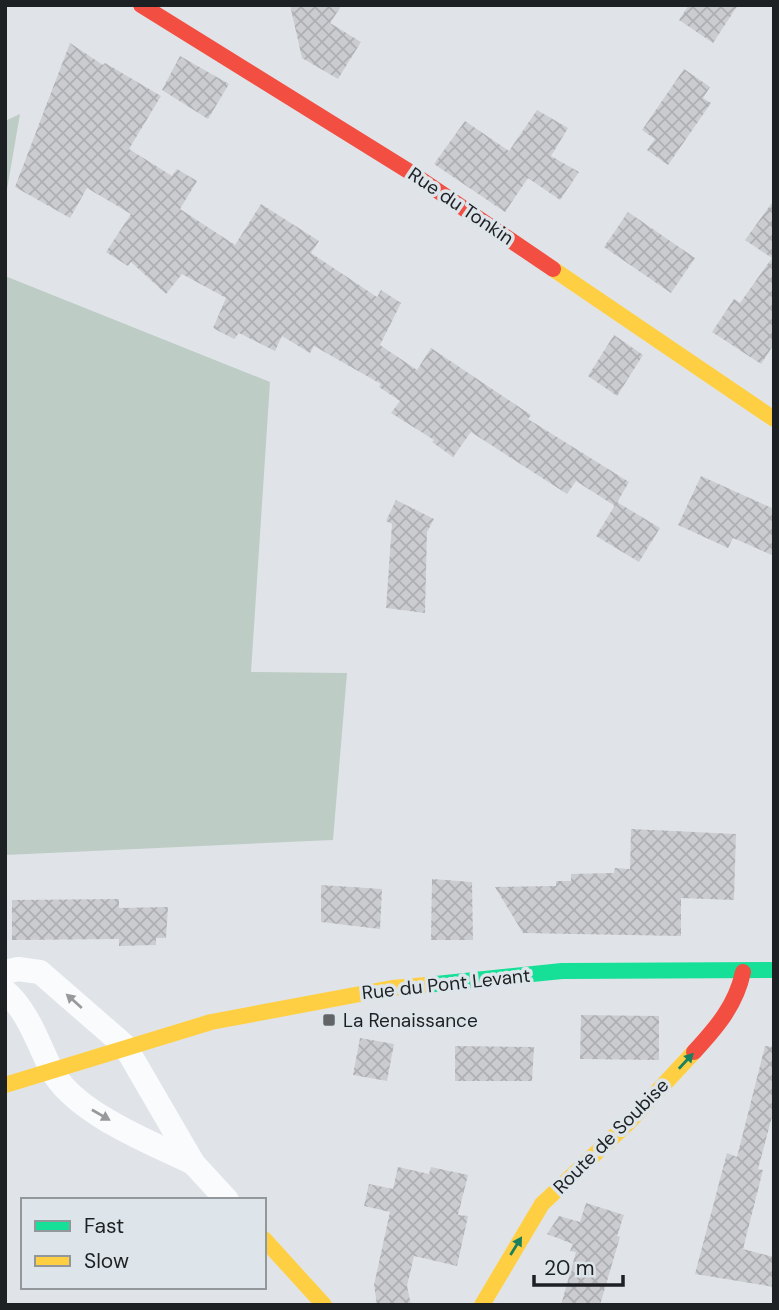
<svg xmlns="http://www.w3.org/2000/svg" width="779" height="1310" font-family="'DM Sans',sans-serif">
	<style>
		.grass { fill: #bdccc4 }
		.building { fill: url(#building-cross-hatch) }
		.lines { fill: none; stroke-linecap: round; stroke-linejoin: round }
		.street { stroke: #fafbfc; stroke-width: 24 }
		.fast { stroke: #16e098; stroke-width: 16 }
		.slow { stroke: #ffcf43; stroke-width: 16 }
		.jam { stroke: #f24e42; stroke-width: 16 }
		.oneway { fill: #97999a }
		.oneway2 { fill: #1a805e }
		.poi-dot { fill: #626568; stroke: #dde5eb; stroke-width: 2.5 }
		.labels { text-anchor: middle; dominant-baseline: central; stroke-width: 7; stroke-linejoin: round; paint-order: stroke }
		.street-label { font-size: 19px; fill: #1e2123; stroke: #dde5eb }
		.poi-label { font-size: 19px; fill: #1e2123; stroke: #dde5eb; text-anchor: start }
	</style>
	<defs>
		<pattern id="building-cross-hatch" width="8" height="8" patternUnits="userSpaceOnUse" patternTransform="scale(1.75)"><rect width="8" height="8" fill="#cbccd0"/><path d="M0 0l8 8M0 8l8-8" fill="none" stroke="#aeafb2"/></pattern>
	</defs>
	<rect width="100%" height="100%" fill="#e0e4e8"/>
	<g class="grass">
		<polygon points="20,114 5,201 5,121"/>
		<polygon points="5,276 270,382 251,672 347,673 333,840 5,855"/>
	</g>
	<g class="building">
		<polygon points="290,5 342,5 330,23 361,42 338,79 302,58"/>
		<polygon points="689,5 738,5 713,43 679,20"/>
		<polygon points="70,43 103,65 105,63 161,96 129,149 172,176 177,169 197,181 180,209 235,245 261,204 319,241 311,253 377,297 381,290 401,303 380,345 417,370 431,348 531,415 528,419 629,482 615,506 576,481 567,494 471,432 453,457 432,442 434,440 391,413 400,401 379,387 381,384 314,346 310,353 282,336 275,351 239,333 234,339 213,328 226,298 182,274 166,294 131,262 128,266 106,252 131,214 87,188 70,218 15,187"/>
		<polygon points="180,56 229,84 208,119 162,90"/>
		<polygon points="684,69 710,87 703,98 711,103 668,165 647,150 655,139 642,130"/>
		<polygon points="537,110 568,128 551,156 579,172 560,200 528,178 505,212 434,164 465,121 509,151"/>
		<polygon points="774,200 774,344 761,364 712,332 734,299 740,303 772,258 745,240"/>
		<polygon points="628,212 695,258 671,293 604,247"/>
		<polygon points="614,335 643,355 617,396 588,376"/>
		<polygon points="701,476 774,509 774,556 733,538 728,548 678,525"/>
		<polygon points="396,500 434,519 427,532 425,613 386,608 392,524 386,521"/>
		<polygon points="617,502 660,528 639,562 596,536"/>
		<polygon points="631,829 736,834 734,900 681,898 681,936 523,933 495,887 556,886 556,881 571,881 571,874 614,873 615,868 630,869"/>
		<polygon points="432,879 472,882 473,940 431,940"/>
		<polygon points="321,885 382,889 380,929 321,922"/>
		<polygon points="119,899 119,908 168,907 166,938 156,938 156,945 119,946 119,939 12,940 12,900"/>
		<polygon points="581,1015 659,1016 659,1060 580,1059"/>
		<polygon points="360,1038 394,1044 387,1081 353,1075"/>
		<polygon points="455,1046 534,1047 532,1081 455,1081"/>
		<polygon points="765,1046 774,1047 774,1109 758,1169 763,1170 743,1249 774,1257 774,1287 695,1274 727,1153 737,1157"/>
		<polygon points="398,1167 429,1174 431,1167 468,1175 458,1215 468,1216 457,1266 414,1256 407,1286 411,1305 377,1305 374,1285 390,1212 364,1206 369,1184 393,1189"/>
		<polygon points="586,1203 624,1215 617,1236 620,1237 600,1305 561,1305 576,1252 570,1251 573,1244 547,1234 559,1216 580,1222"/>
	</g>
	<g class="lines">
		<g class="street">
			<polyline points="5,972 18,969 40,972 125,1046 193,1163 227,1200"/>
			<path d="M5,991C28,1011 38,1043 51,1069C74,1113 150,1142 193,1163"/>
		</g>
		<polyline class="fast" points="426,985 562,971 774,970"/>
		<g class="slow">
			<polyline points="553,269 774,419"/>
			<polyline points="5,1085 211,1022 392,988 426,985"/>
			<polyline points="264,1239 324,1305"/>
			<polyline points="482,1305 542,1204 628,1123 694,1052"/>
		</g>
		<g class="jam">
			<polyline points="141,5 410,172 553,269"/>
			<path d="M694,1052C717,1027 736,1005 743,972"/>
		</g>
	</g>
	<defs><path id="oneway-solid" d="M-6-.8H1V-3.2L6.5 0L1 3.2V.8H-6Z" transform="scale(1.75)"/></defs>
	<g class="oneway">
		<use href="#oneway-solid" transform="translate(74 1001) rotate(-138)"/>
		<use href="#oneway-solid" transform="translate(101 1115) rotate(30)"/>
	</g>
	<g class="oneway2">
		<use href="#oneway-solid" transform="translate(686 1061) rotate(-47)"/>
		<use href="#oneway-solid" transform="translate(516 1246) rotate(-58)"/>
	</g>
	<rect class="poi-dot" x="322" y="1013" width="14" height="14" rx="3.5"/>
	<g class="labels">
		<g class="street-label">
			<text transform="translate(461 206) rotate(34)">Rue du Tonkin</text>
			<text transform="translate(446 984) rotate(-6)">Rue du Pont Levant</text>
			<text transform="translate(611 1136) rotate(-45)">Route de Soubise</text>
		</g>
		<g class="poi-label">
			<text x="343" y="1020">La Renaissance</text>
		</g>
	</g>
	<rect width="779" height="1310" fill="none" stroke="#1e2123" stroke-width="14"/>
	<rect x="21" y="1198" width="245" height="91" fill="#dde5eb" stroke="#91979b" stroke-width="2"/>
	<rect x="35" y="1221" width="35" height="10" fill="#16e098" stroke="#91979b" stroke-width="2"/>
	<text x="84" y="1233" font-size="21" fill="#1e2123">Fast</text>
	<rect x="35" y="1256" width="35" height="10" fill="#ffcf43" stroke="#91979b" stroke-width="2"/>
	<text x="84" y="1268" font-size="21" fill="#1e2123">Slow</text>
	<path d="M534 1275v10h89v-10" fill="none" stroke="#1e2123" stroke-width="3.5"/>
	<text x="544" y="1275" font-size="21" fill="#1e2123" stroke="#dde5eb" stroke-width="5" paint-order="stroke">20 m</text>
</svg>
